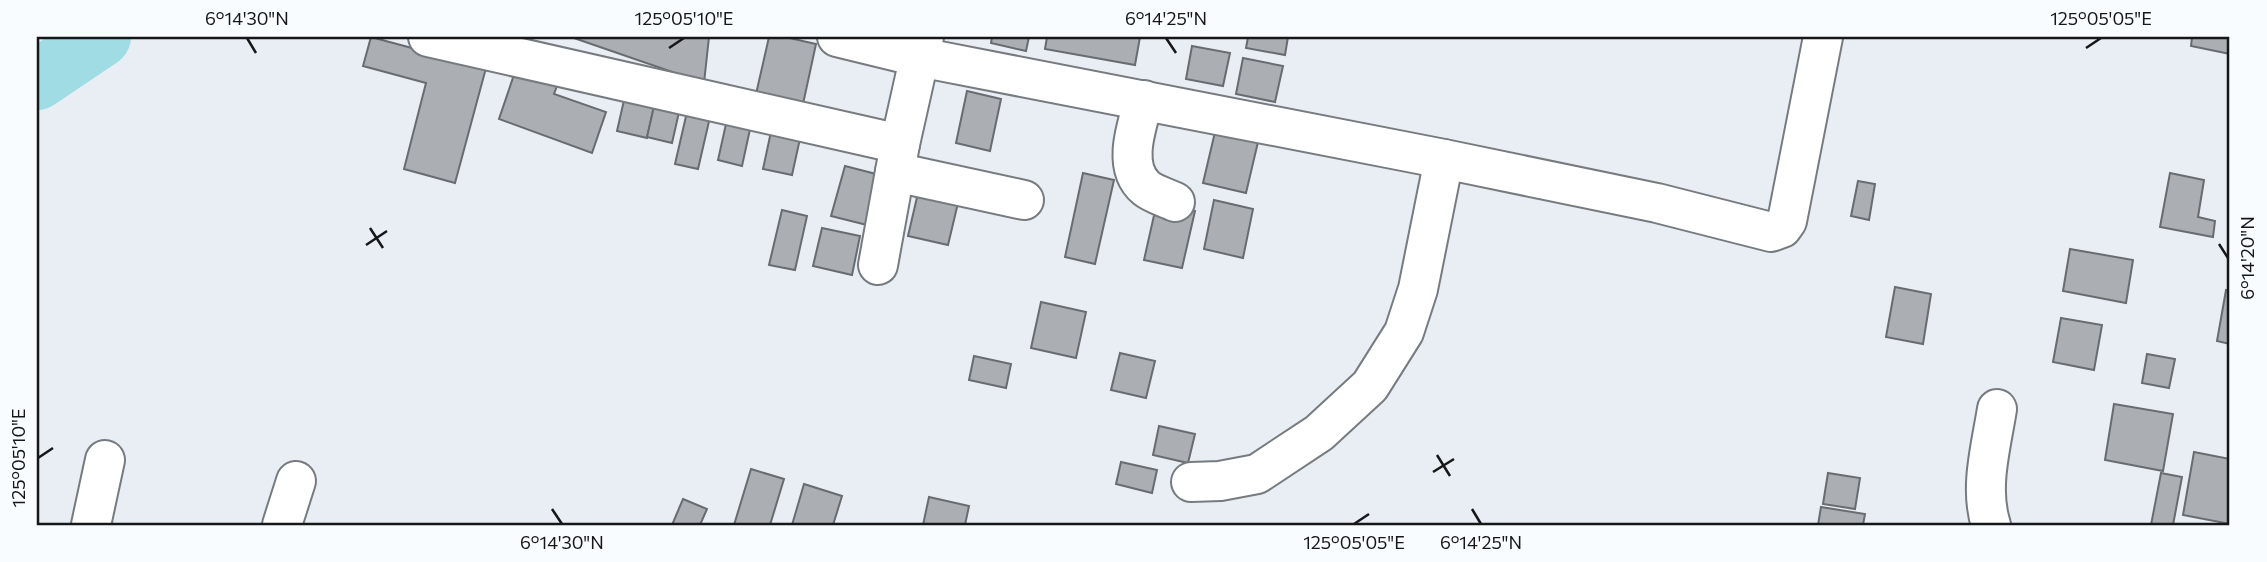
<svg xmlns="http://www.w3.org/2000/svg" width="2267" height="562" font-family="Commissioner,sans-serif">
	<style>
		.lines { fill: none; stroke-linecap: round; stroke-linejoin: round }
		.river { stroke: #9fdce3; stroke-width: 60 }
		.building { fill: #abafb4; stroke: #686c70; stroke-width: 2 }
		.minor-casing { stroke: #767b7f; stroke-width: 42 }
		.minor { stroke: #fff; stroke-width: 38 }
		.ticks { fill: none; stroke: #151718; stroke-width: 2.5 }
		.neatline { fill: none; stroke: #151718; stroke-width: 2.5 }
		.ticks-label { font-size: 18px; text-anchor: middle; fill: #151718 }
	</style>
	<rect width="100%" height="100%" fill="#e9eef4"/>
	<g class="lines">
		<polyline class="river" points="37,80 101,37"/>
	</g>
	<g class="building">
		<polygon points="371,37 486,68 455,183 404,169 426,83 363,66"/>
		<polygon points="571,37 709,37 704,83"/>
		<polygon points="769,37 785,37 816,44 803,104 756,94"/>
		<polygon points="992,37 1029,37 1026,51 991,43"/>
		<polygon points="1047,37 1140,37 1135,65 1045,49"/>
		<polygon points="1248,37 1288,37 1285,55 1246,48"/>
		<polygon points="2192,37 2230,37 2230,54 2191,46"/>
		<polygon points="1192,46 1230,53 1223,86 1186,79"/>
		<polygon points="1243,58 1283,66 1275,102 1236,94"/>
		<polygon points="519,60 561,75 554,94 606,112 592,153 499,119"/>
		<polygon points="627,87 657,93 647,138 617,131"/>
		<polygon points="967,91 1001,99 990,151 956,143"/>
		<polygon points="657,93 682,99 672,143 647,137"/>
		<polygon points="687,112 710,117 698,169 675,164"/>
		<polygon points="728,115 752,120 742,166 718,160"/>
		<polygon points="772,127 801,134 792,175 763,169"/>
		<polygon points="1215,132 1258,142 1246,193 1203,183"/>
		<polygon points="845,166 880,175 867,225 831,216"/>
		<polygon points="1083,173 1114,180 1095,264 1065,257"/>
		<polygon points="2170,173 2204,180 2198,217 2215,221 2213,237 2160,227"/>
		<polygon points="1858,181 1875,184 1869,220 1851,216"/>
		<polygon points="918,193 958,203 948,245 908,236"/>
		<polygon points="1214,200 1253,209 1243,258 1204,249"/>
		<polygon points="1157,202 1195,211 1182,268 1144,260"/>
		<polygon points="782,210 807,216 795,270 769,265"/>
		<polygon points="822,228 860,236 852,275 813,266"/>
		<polygon points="2070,249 2133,260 2126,303 2063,291"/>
		<polygon points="1895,287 1931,294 1923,344 1886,337"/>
		<polygon points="2226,290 2230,291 2230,344 2217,341"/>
		<polygon points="1041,302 1086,312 1076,358 1031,348"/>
		<polygon points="2061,318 2102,325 2094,370 2053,362"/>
		<polygon points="1120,353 1155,361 1146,398 1111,390"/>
		<polygon points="2147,354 2175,359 2169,388 2142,383"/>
		<polygon points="974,356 1011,364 1006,388 969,380"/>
		<polygon points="2114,404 2173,414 2163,471 2105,460"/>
		<polygon points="1159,426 1195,434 1188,463 1153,455"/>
		<polygon points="2194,452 2230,459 2230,524 2183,515"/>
		<polygon points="1121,462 1157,470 1152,493 1116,484"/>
		<polygon points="751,469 784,479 770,525 734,525"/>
		<polygon points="1828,473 1860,478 1855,509 1823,504"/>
		<polygon points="2161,473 2182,477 2173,525 2151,525"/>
		<polygon points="804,484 842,496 833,525 792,525"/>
		<polygon points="929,497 969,506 965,525 923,525"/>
		<polygon points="683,499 707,509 700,525 672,525"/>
		<polygon points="1821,507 1865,514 1863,525 1818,525"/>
	</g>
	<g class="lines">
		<defs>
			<g id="minor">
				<polyline points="428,37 900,144"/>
				<polyline points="837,37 919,57 1444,159 1657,203 1771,232 1782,228 1787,221 1823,37"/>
				<path d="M1144,100C1137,125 1121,167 1146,188C1153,194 1167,198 1175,202"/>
				<polyline points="895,172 1024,200"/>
				<polyline points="878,265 900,144 924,37"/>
				<polyline points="1191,482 1220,481 1257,474 1319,433 1370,386 1404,332 1418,289 1444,159"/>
				<polyline points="91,525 105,460"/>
				<polyline points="282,525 296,481"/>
				<path d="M1991,525C1979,488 1991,447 1997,409"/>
			</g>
		</defs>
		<use href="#minor" class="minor-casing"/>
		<use href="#minor" class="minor"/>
	</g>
	<path class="ticks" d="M247,38L256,53M1166,38L1176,53M669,48L684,38M2086,48L2101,38M370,228L383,248M2219,244L2228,258M366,245L387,231M1437,455L1450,476M38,458L53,448M1433,472L1454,459M552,509L562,524M1472,509L1481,524M1354,524L1369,514"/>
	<rect width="2267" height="562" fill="none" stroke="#f8fcff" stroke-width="77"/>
	<rect x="38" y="38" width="2190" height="486" class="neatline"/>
	<g class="ticks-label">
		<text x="247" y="25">6°14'30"N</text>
		<text x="684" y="25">125°05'10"E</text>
		<text x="1166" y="25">6°14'25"N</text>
		<text x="2101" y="25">125°05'05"E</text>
		<text transform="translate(2248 258) rotate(-90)" y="6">6°14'20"N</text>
		<text transform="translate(19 458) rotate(-90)" y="6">125°05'10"E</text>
		<text x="562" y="549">6°14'30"N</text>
		<text x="1354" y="549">125°05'05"E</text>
		<text x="1481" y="549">6°14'25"N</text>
	</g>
</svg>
